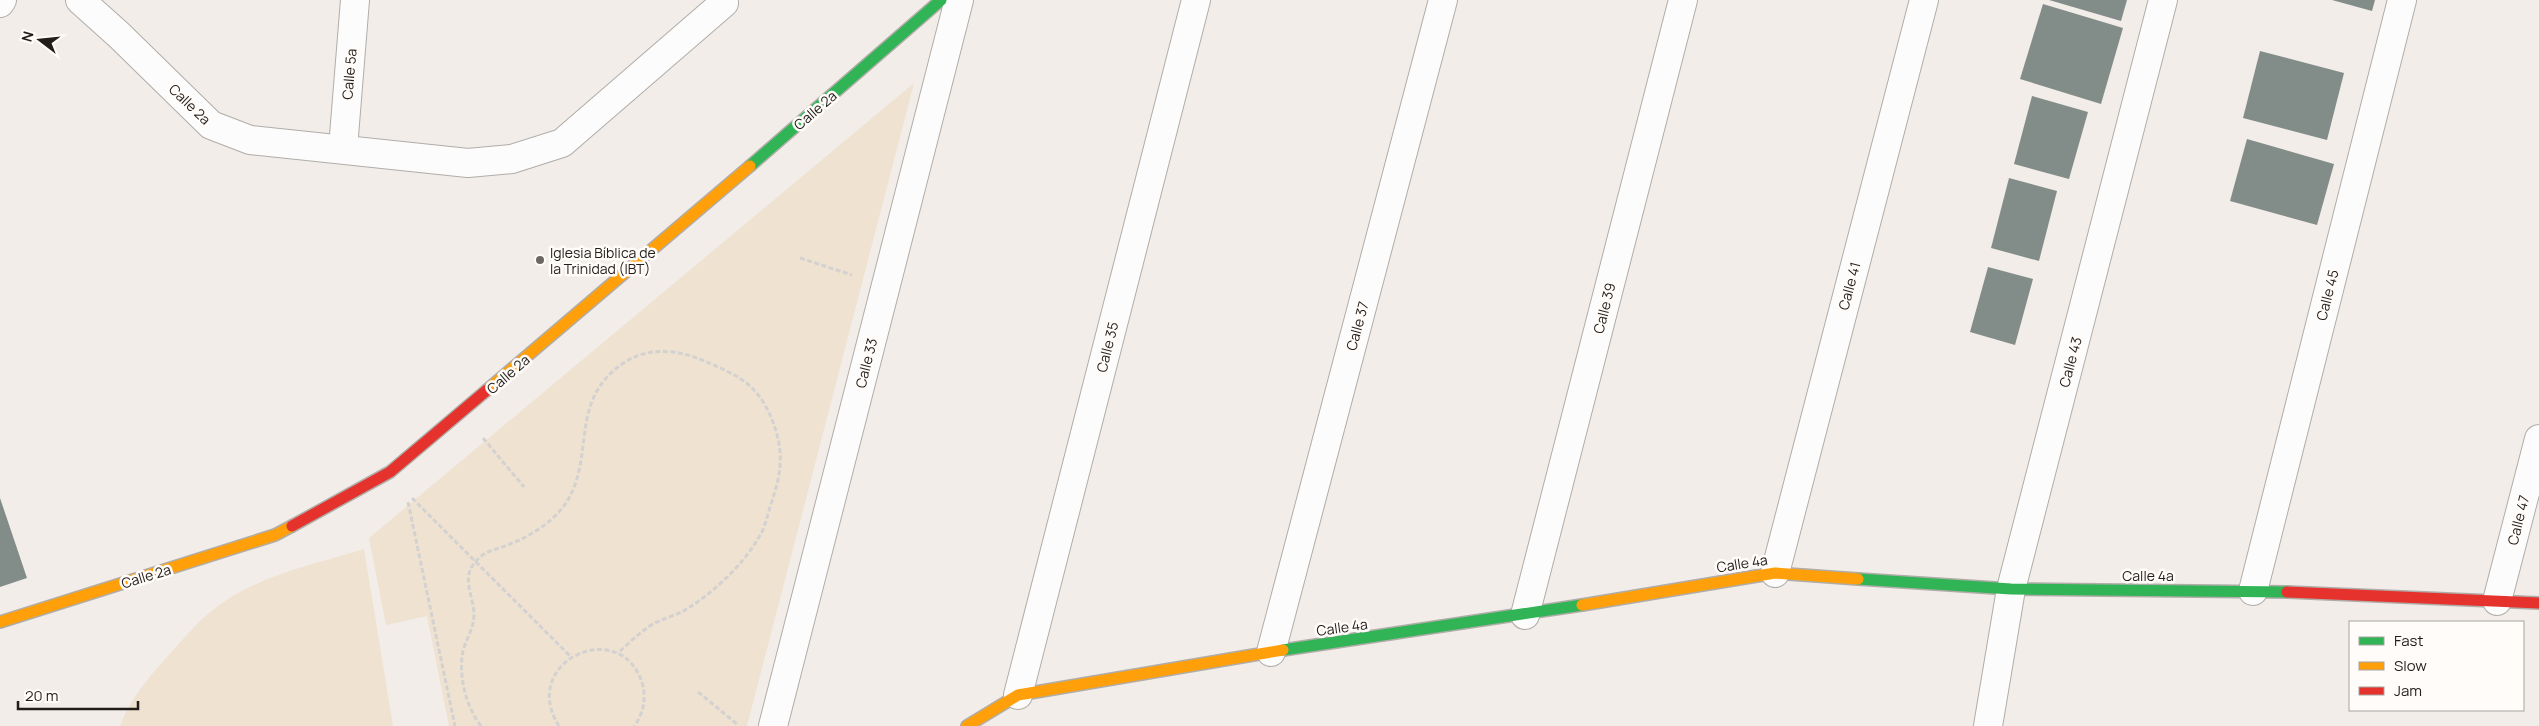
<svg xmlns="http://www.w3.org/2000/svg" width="2539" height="726" font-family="Manrope,sans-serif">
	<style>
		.green { fill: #efe2d1 }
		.building { fill: #828d8a }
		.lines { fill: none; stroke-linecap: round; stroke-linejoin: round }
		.street-casing { stroke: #b0ada9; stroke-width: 30 }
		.fast-casing { stroke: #b0ada9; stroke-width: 14 }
		.slow-casing { stroke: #b0ada9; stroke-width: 14 }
		.jam-casing { stroke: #b0ada9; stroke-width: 14 }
		.path { stroke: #d3d2d0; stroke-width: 3; stroke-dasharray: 5 2.5; stroke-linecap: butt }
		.street { stroke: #fdfcfc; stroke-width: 28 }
		.fast { stroke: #30b455; stroke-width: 11 }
		.slow { stroke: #ff9f0a; stroke-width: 11 }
		.jam { stroke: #e5322d; stroke-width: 11 }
		.poi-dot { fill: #6a6662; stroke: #fffcf9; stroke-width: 2 }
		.labels { text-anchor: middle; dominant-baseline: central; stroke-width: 5; stroke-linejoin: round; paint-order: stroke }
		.street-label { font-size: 14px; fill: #201d1a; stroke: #fffcf9 }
		.poi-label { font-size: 14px; fill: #201d1a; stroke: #fffcf9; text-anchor: start }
	</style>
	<rect width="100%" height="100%" fill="#f2ede8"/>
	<g class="green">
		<polygon points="914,83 747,726 449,726 427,616 386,625 369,538"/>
		<path d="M364,549L393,726H120C130,699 148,678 167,657C183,639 199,620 218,606C259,575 316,564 364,549Z"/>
	</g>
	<g class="building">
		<polygon points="2049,0 2127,0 2121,21"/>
		<polygon points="2332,0 2375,0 2372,11"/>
		<polygon points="2043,4 2123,28 2101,104 2020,79"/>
		<polygon points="2260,51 2344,73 2327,140 2243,118"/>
		<polygon points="2032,96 2088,112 2069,179 2014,164"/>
		<polygon points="2247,139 2334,164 2317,225 2230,201"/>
		<polygon points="2009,178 2057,191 2039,261 1991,248"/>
		<polygon points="1988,267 2033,279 2015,345 1970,332"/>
		<polygon points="0,498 27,578 0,587"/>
	</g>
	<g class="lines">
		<defs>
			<g id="street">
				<polyline points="80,0 119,35 211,125 250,140 468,163 512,159 562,143 724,3"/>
				<polyline points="0,3 2,0"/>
				<polyline points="343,148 355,0"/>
				<polyline points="1775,573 1924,0"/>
				<polyline points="2253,591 2402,0"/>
				<polyline points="2497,601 2539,439"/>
				<polyline points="1525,615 1683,0"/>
				<polyline points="1271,652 1443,0"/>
				<polyline points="1018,695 1196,0"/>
				<polyline points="773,726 959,0"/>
				<polyline points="1988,726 2011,589 2163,0"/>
			</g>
			<g id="fast">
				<polyline points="750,166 941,0"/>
				<polyline points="1858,579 2011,589 2287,592"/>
				<polyline points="1283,650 1582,605"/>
			</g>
			<g id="slow">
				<polyline points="487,390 750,166"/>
				<polyline points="1582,605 1775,573 1858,579"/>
				<polyline points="0,622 275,535 292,526"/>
				<polyline points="967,726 1018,695 1283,650"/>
			</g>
			<g id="jam">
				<polyline points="292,526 390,472 487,390"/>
				<polyline points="2287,592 2539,603"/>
			</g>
		</defs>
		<use href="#street" class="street-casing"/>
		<use href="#fast" class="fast-casing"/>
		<use href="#slow" class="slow-casing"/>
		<use href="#jam" class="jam-casing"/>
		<g class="path">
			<polyline points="800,258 852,275"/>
			<polyline points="483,438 524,487"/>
			<polyline points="412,498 570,656"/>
			<polyline points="408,502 455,726"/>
			<polyline points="698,692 737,724"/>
			<path d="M481,726C466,707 458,675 463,651C466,639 474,628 474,615C474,595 459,577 478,559C487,550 496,550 507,545C530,537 557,520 569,498C594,452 570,401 622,364C646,347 676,349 702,360C720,368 740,375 754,390C761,397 767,408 771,417C785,452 782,472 770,507C767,517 765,528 759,537C743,565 714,592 687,609C677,615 664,618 653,624C640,632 629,643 618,653"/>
			<path d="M559,726C517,660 624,614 643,686C646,700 643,715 634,726"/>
		</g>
		<use href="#street" class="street"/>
		<use href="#fast" class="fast"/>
		<use href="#slow" class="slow"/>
		<use href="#jam" class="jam"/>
	</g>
	<circle class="poi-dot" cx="540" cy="260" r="5"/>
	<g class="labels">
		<g class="street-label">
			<text transform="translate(349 74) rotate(-85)">Calle 5a</text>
			<text transform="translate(190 104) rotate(44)">Calle 2a</text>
			<text transform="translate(815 110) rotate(-41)">Calle 2a</text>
			<text transform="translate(1849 286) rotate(-75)">Calle 41</text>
			<text transform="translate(2327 295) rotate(-76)">Calle 45</text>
			<text transform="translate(1604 308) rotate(-76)">Calle 39</text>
			<text transform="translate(1357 326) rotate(-75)">Calle 37</text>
			<text transform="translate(1107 347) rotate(-76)">Calle 35</text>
			<text transform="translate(2070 362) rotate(-75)">Calle 43</text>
			<text transform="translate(866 363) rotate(-76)">Calle 33</text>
			<text transform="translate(508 374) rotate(-41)">Calle 2a</text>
			<text transform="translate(2518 520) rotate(-76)">Calle 47</text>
			<text transform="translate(1742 563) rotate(-9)">Calle 4a</text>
			<text x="2148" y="575">Calle 4a</text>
			<text transform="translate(146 576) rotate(-17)">Calle 2a</text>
			<text transform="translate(1342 627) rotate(-8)">Calle 4a</text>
		</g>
		<g class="poi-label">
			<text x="550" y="252">Iglesia Bíblica de<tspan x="550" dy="16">la Trinidad (IBT)</tspan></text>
		</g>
	</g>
	<rect x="2349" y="621" width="175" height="90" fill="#fffcf9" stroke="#a6a3a0"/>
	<rect x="2359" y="637" width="25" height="8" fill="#30b455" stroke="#a6a3a0"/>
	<text x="2394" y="646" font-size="15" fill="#201d1a">Fast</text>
	<rect x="2359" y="662" width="25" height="8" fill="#ff9f0a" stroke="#a6a3a0"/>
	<text x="2394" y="671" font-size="15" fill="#201d1a">Slow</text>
	<rect x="2359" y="687" width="25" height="8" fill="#e5322d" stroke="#a6a3a0"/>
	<text x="2394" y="696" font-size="15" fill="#201d1a">Jam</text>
	<g transform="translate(40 40) rotate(286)" stroke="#fffcf9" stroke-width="4" paint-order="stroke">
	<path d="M0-4L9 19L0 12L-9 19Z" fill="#201d1a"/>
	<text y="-8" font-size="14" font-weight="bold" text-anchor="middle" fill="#201d1a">N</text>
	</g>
	<path d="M18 701v8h120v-8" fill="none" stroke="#201d1a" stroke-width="2.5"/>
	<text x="25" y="701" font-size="15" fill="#201d1a" stroke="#fffcf9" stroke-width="4" paint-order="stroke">20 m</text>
</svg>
